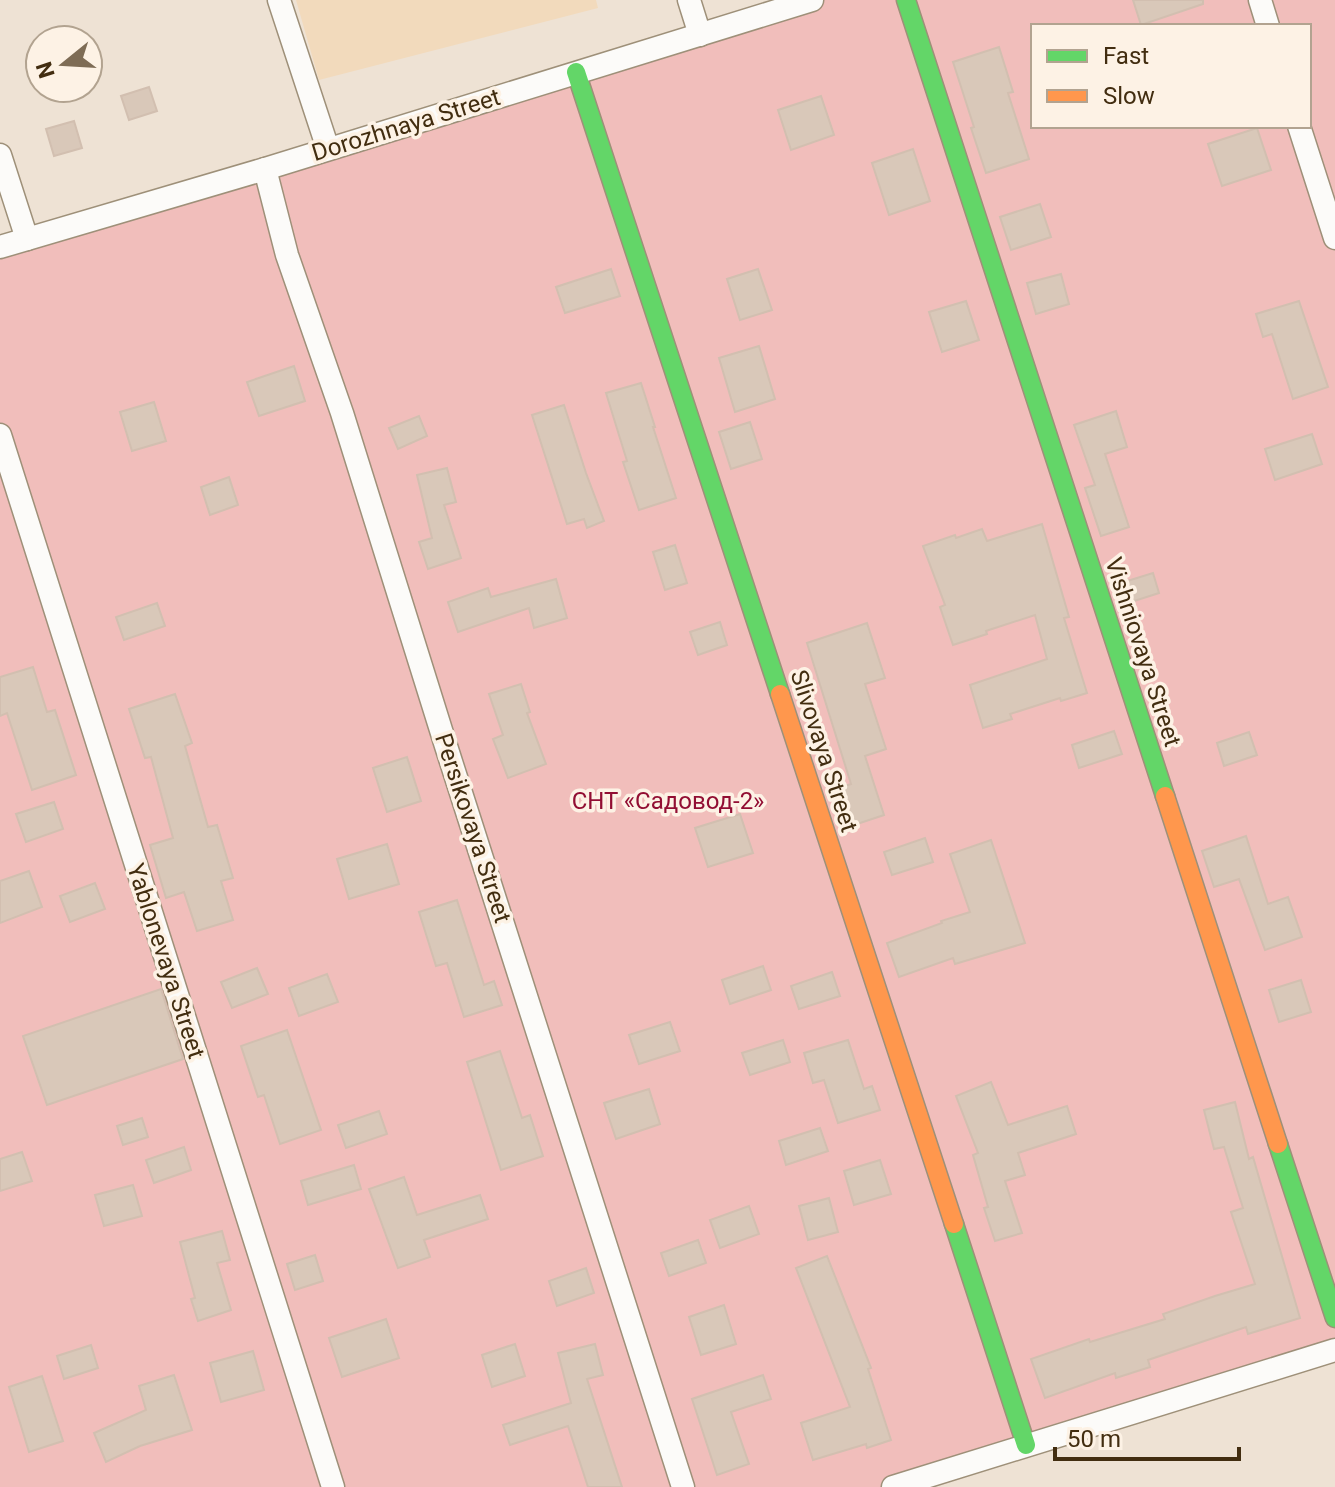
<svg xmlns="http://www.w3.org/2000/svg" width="1335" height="1487" font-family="Roboto,sans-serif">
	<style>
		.built { fill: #f2dabc }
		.green { fill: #f1bebb; fill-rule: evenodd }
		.building { fill: #d9c8b9; stroke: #d2bfb0; stroke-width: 2 }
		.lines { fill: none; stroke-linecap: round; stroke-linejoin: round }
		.street-casing { stroke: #9e9079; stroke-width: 25 }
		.fast-casing { stroke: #9e9079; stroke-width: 21 }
		.slow-casing { stroke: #9e9079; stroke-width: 21 }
		.street { stroke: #fcfbf9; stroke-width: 22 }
		.fast { stroke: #63d668; stroke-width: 18 }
		.slow { stroke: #ff974d; stroke-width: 18 }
		.labels { text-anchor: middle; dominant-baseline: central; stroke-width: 7; stroke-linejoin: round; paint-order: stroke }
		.street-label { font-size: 24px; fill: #422d10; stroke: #fdf2e5 }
		.park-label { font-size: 24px; fill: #920e33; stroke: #fdf2e5 }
	</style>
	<rect width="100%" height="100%" fill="#eee2d4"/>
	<polygon class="built" points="296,0 596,0 598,8 319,80"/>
	<path class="green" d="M812,0H1335V1355L930,1487H0V247ZM1033,26H1309V126H1033Z"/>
	<g class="building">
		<polygon points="1133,0 1203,0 1203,4 1141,25"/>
		<polygon points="999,47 1013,92 1008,93 1029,159 986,173 971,128 974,127 953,62"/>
		<polygon points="149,87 157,111 129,120 121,96"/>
		<polygon points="821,96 834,135 791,150 778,110"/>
		<polygon points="74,121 82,148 54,156 46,129"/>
		<polygon points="1257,128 1271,170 1222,186 1208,144"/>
		<polygon points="913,149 930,201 889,215 872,163"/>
		<polygon points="1040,204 1051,237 1011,250 1000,217"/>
		<polygon points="611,269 620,296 565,313 556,287"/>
		<polygon points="758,269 772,310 740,320 727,279"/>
		<polygon points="1061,274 1069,304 1036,314 1027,283"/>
		<polygon points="966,301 979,340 942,352 929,312"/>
		<polygon points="1299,301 1328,387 1293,399 1272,334 1263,337 1256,314"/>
		<polygon points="759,346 775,399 735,412 719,358"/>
		<polygon points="294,366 305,401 259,416 247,382"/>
		<polygon points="641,383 655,427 653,427 676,498 639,510 623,462 627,461 606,393"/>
		<polygon points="154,402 166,441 132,451 120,412"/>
		<polygon points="564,405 586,473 604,521 587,528 584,519 567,524 532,415"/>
		<polygon points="1116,411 1127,447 1105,454 1129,527 1101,536 1085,488 1095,485 1074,425"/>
		<polygon points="419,416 427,436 398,449 389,428"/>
		<polygon points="750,422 762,459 731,469 719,432"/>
		<polygon points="1312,434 1322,464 1275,480 1265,449"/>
		<polygon points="447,468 456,502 444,505 461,558 428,569 419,542 432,538 417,475"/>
		<polygon points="229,477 238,505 210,515 201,487"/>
		<polygon points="1042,524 1069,617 1064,618 1087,693 1061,701 1060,698 1010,714 1012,719 983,728 970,685 1047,659 1035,615 986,631 987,634 953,645 940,607 945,605 923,546 955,535 956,538 982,529 987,541"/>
		<polygon points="675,545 687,583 665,590 653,552"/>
		<polygon points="1153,573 1159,593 1128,603 1121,583"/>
		<polygon points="556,579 567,618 534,628 529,608 458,632 448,602 488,588 491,597"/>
		<polygon points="157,603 165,626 124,640 116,617"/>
		<polygon points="720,622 727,645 698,655 690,632"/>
		<polygon points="867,623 885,678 865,684 886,749 865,756 884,815 851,826 839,788 851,784 807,643"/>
		<polygon points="33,667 47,712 55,710 76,775 32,790 7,713 0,716 0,677"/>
		<polygon points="521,684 530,712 527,713 546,764 508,778 493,739 503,735 489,694"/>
		<polygon points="175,694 192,743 185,746 208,827 217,825 233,878 221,881 233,920 197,931 184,892 166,898 150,845 173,838 151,757 145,758 129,709"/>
		<polygon points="1114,731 1122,754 1079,768 1072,745"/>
		<polygon points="1249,732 1257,755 1224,766 1217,743"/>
		<polygon points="407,757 421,801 387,812 373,768"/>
		<polygon points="54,802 63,829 26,842 16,814"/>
		<polygon points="740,814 753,853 708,867 695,828"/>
		<polygon points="1246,836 1268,904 1288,897 1302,937 1265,950 1239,879 1214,887 1202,851"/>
		<polygon points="925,838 933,862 892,875 884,852"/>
		<polygon points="991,840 1025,943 955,964 953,958 899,977 887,943 942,923 941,921 970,912 950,854"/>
		<polygon points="387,844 399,884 349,899 337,859"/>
		<polygon points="29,871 42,907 0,923 0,881"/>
		<polygon points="95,883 105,909 70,922 60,896"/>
		<polygon points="457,900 484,985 494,981 502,1005 464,1017 447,963 436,966 419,912"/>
		<polygon points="763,966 771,990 730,1004 722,980"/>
		<polygon points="257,968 268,994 232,1008 221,982"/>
		<polygon points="832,972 840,996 799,1009 791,986"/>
		<polygon points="327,974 338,1002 299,1016 289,988"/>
		<polygon points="1301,980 1311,1012 1279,1022 1269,990"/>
		<polygon points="161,989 183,1059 47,1105 23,1036"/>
		<polygon points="670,1022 680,1051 639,1064 629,1035"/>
		<polygon points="287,1030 321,1130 280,1144 264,1095 258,1097 241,1046"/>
		<polygon points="783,1040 790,1062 750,1075 742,1053"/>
		<polygon points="848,1040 864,1089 872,1086 880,1110 838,1123 824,1080 813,1083 804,1053"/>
		<polygon points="500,1051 522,1118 530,1115 543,1156 501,1170 467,1062"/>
		<polygon points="991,1082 1008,1125 1067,1106 1076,1134 1018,1153 1025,1175 1005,1181 1022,1233 995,1241 984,1208 988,1207 973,1155 978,1153 956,1096"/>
		<polygon points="649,1089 660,1124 616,1139 604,1103"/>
		<polygon points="1235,1102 1249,1159 1253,1157 1300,1318 1248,1334 1246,1327 1148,1360 1150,1367 1116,1378 1115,1373 1045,1398 1031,1359 1089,1339 1090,1342 1165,1319 1163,1314 1215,1296 1255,1284 1231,1212 1243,1208 1224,1147 1214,1149 1204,1110"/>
		<polygon points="379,1111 387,1134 346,1148 338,1125"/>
		<polygon points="142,1118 148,1137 123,1145 117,1126"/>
		<polygon points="820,1128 828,1151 786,1165 779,1141"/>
		<polygon points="184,1147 191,1170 154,1183 146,1160"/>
		<polygon points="22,1152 32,1181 0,1191 0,1159"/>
		<polygon points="880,1160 891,1194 854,1205 844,1171"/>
		<polygon points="354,1165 361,1189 308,1205 301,1181"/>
		<polygon points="404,1177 417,1215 480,1195 488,1219 424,1240 430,1257 398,1268 369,1189"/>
		<polygon points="133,1185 142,1216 104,1226 95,1195"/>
		<polygon points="829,1198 838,1232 808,1240 799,1206"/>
		<polygon points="749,1206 759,1234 720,1248 710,1220"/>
		<polygon points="222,1231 230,1260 217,1263 231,1310 198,1321 191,1299 195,1298 180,1242"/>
		<polygon points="698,1240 706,1263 669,1276 661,1253"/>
		<polygon points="315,1255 323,1281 295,1290 287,1264"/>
		<polygon points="827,1256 871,1368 868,1369 891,1440 867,1448 866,1444 813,1460 801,1423 850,1407 796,1268"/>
		<polygon points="586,1268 594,1293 557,1306 549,1281"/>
		<polygon points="724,1305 736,1344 701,1355 689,1317"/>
		<polygon points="386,1319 399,1358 342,1377 329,1338"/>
		<polygon points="515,1344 525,1376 492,1387 482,1355"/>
		<polygon points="595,1344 603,1375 587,1379 622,1487 588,1487 568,1426 510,1445 503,1425 571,1403 558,1353"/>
		<polygon points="91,1345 98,1368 64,1379 57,1356"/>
		<polygon points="253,1351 264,1390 221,1402 210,1363"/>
		<polygon points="174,1375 192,1430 140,1446 106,1462 94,1433 146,1410 139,1386"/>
		<polygon points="763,1375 771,1399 731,1412 749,1464 717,1475 692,1399"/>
		<polygon points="42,1376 63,1441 29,1452 9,1387"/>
	</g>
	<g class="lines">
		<defs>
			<g id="street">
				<polyline points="279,0 328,149"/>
				<polyline points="689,0 700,35"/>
				<polyline points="1260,0 1268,26"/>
				<polyline points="1299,126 1335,238"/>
				<polyline points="0,155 27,239"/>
				<polyline points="265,169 287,255 342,413 446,746 683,1487"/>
				<polyline points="0,247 265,169 812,0"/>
				<polyline points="0,435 333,1487"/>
				<polyline points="893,1487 1335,1350"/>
			</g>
			<g id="fast">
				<polyline points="906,0 1165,796"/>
				<polyline points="576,72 780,694"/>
				<polyline points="1278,1144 1335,1318"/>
				<polyline points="954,1224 1026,1445"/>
			</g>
			<g id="slow">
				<polyline points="780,694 954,1224"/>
				<polyline points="1165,796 1278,1144"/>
			</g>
		</defs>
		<use href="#street" class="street-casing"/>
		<use href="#fast" class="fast-casing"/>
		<use href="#slow" class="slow-casing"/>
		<use href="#street" class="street"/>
		<use href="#fast" class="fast"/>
		<use href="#slow" class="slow"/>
	</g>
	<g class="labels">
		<g class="street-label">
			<text transform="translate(406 125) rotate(-17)">Dorozhnaya Street</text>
			<text transform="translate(1143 652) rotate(72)">Vishniovaya Street</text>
			<text transform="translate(824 751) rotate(72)">Slivovaya Street</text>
			<text transform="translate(473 828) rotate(72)">Persikovaya Street</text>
			<text transform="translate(166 961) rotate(72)">Yablonevaya Street</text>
		</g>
		<g class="park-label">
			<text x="668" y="801">СНТ «Садовод-2»</text>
		</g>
	</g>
	<rect x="1031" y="24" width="280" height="104" fill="#fdf2e5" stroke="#b2a390" stroke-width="2"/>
	<rect x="1047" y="50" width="40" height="12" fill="#63d668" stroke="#b2a390" stroke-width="2"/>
	<text x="1103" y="64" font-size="24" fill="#422d10">Fast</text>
	<rect x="1047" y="90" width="40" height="12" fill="#ff974d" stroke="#b2a390" stroke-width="2"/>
	<text x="1103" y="104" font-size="24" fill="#422d10">Slow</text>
	<g transform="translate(64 64) rotate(252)"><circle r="38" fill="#fdf2e5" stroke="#b2a390" stroke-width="2"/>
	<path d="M0-6L14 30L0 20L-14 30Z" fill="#7e6c55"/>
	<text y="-12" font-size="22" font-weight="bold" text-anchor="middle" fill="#422d10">N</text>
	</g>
	<path d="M1055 1447v12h184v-12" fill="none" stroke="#422d10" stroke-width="4"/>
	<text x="1067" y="1447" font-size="24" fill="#422d10" stroke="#fdf2e5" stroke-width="6" paint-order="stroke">50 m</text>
</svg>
